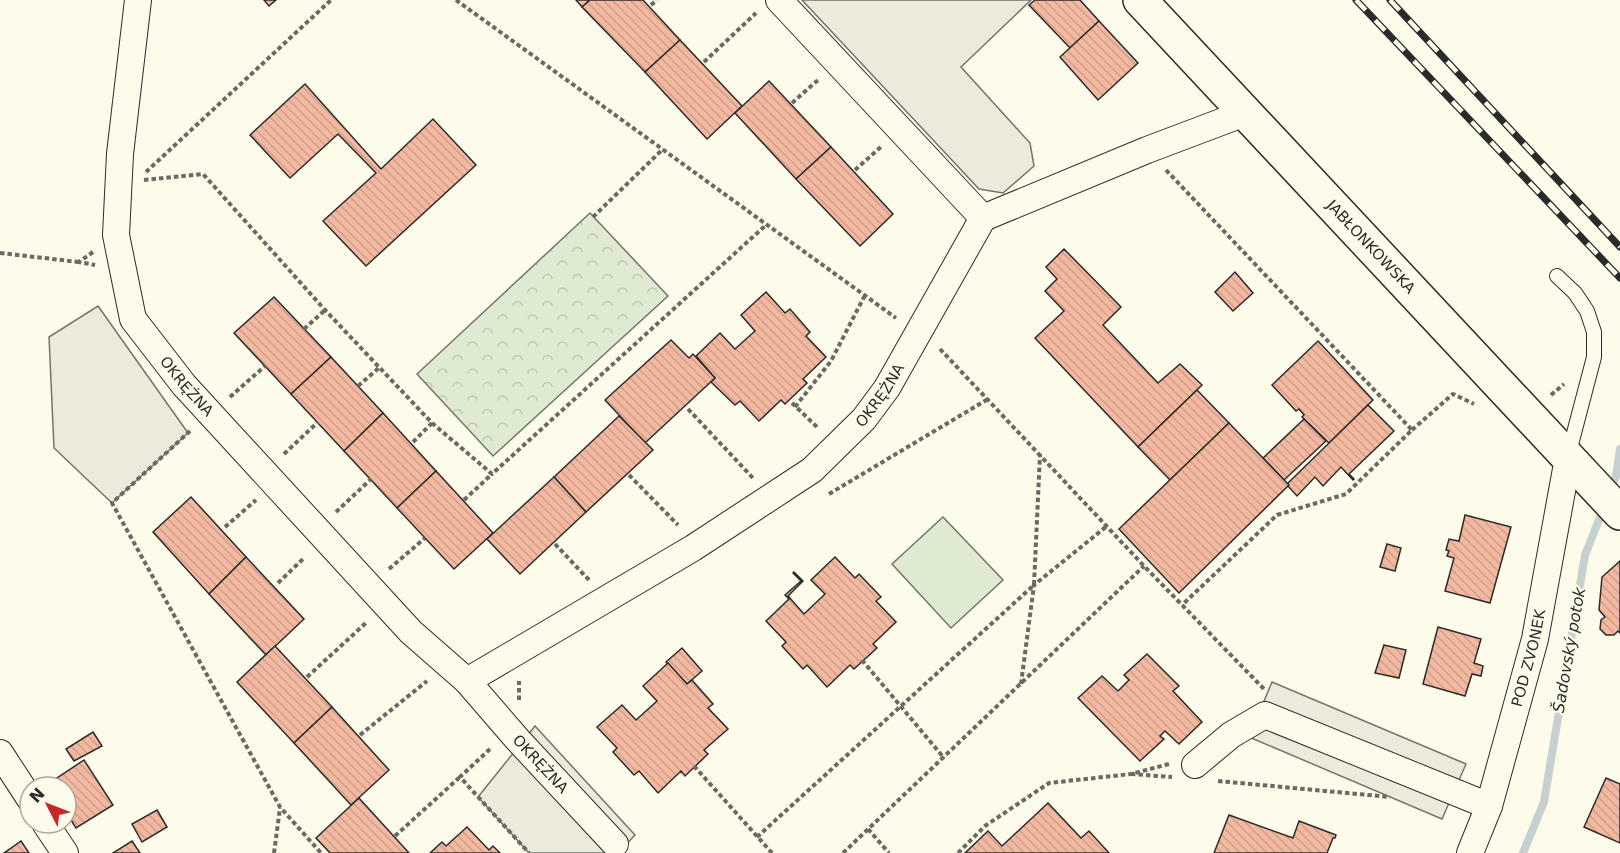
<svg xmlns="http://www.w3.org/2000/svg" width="1620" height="853" font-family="'DejaVu Sans',sans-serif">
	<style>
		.forest { fill: url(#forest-crowns); stroke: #74746e; stroke-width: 1.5 }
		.garden { fill: #deebd1; stroke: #74746e; stroke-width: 1.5 }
		.parking { fill: #eceadb; stroke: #74746e; stroke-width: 1.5 }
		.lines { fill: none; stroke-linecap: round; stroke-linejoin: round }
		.stream { stroke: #c7d0d0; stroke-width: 8 }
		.building { fill: url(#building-back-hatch); stroke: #2b2b2b; stroke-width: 1.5 }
		.lane-casing { stroke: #2b2b2b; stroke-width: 16 }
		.street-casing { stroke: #2b2b2b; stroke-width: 28 }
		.secondary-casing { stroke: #2b2b2b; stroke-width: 36 }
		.path { stroke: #6a6964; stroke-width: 4; stroke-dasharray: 4.5 3; stroke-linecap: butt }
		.lane { stroke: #fdfbea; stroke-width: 14 }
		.street { stroke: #fdfbea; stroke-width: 26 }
		.secondary { stroke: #fdfbea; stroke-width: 33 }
		.rail-casing { stroke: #2b2b2b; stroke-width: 7 }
		.rail { stroke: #fdfbea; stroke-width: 4.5; stroke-dasharray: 14; stroke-linecap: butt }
		.labels { text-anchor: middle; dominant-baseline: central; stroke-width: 4.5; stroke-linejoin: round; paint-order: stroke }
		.street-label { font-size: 15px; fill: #2b2b2b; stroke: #fdfbea }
		.water-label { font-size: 16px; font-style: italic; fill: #2b2b2b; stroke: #fdfbea }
	</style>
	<defs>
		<pattern id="forest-crowns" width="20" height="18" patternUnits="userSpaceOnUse" patternTransform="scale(1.5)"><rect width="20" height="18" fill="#deebd1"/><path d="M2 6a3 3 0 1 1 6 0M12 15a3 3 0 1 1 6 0" fill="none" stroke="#bfcab4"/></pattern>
		<pattern id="building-back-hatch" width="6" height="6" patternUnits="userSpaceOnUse" patternTransform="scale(1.5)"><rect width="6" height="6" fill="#f2b8a0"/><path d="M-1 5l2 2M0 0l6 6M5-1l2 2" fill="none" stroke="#d09e8a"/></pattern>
	</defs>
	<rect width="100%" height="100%" fill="#fdfbea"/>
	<polygon class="forest" points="590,213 668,296 493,456 417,374"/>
	<polygon class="garden" points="943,517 1003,580 951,628 892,564"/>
	<g class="parking">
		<polygon points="802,0 1031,0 961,67 1030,143 1034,166 1003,193 979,189"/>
		<polygon points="98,306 188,433 112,503 54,448 49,337"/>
		<polygon points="1272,682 1466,764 1442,819 1249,737"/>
		<polygon points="535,726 635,835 618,853 529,853 478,797"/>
	</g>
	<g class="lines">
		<g class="stream">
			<polyline points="1610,493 1616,476 1620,449"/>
			<polyline points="1523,853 1544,802 1585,555 1604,507"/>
		</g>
	</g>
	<g class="building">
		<polygon points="264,0 276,0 269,6"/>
		<polygon points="576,0 590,0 582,7"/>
		<polygon points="590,0 643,0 680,40 645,72 582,7"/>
		<polygon points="1035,0 1080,0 1099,21 1070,48 1029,5"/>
		<polygon points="1099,21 1138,63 1098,100 1060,57"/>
		<polygon points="680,40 742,106 707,139 645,72"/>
		<polygon points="769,81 831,147 796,179 735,113"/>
		<polygon points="305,84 381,169 433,119 476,165 366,266 323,221 376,173 338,134 290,178 250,135"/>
		<polygon points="831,147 893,214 860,246 796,179"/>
		<polygon points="1064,249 1121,307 1103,325 1158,383 1180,364 1202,385 1138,447 1035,338 1064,311 1045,291 1057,279 1046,267"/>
		<polygon points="1235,272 1253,293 1233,311 1215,292"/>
		<polygon points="766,292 785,313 790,309 810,332 806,336 826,357 803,379 807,383 785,404 781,400 759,421 740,401 735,405 711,382 715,378 696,356 720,333 735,349 755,331 741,315"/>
		<polygon points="274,297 331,357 291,394 234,333"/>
		<polygon points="671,340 689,358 693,354 715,378 645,443 605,400"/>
		<polygon points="1318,341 1373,400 1329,443 1302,417 1304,415 1299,409 1296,411 1272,385"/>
		<polygon points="331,357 383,413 344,451 291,394"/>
		<polygon points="1197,390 1229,423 1170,480 1138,447"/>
		<polygon points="1368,405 1394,431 1349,474 1354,479 1353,480 1341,467 1323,486 1315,477 1297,496 1288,486 1288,483"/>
		<polygon points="383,413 436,471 397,508 344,451"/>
		<polygon points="619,416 653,450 586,512 554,477"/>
		<polygon points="1304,419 1326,441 1284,480 1263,458"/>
		<polygon points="1229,423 1289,485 1179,593 1119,529"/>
		<polygon points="436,471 493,533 454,569 397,508"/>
		<polygon points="554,477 586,512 520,574 487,539"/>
		<polygon points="191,497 246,557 209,594 153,532"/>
		<polygon points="1465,515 1511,527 1490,603 1445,591 1454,558 1447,556 1449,551 1446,550 1449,539 1459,541"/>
		<polygon points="1387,544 1401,548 1395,571 1380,567"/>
		<polygon points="246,557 304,619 266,655 209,594"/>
		<polygon points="835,557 855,578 859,574 881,597 876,601 896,622 873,644 877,648 854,669 850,665 827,687 807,665 803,669 782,646 786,642 766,621 789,599 785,595 801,581 793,573 794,572 803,581 788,596 804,614 825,594 811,580"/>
		<polygon points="1620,561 1620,633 1618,631 1614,635 1606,635 1600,629 1601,620 1605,617 1599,610 1602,577"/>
		<polygon points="1438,627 1481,639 1474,663 1483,666 1481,676 1472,674 1465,696 1423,684"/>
		<polygon points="1384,645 1406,650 1399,678 1375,673"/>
		<polygon points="275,646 332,707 294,743 237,682"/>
		<polygon points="682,648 702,671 687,684 666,662"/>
		<polygon points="1147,654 1179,686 1173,691 1202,722 1179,744 1165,731 1160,736 1164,739 1140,761 1078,698 1102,676 1118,691 1129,680 1124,675"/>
		<polygon points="668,663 687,684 692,680 713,704 708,708 728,729 704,750 708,754 685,776 681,771 658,793 639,771 634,775 613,752 617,748 597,727 622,705 636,720 657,701 643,686"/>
		<polygon points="332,707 389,770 351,805 294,743"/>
		<polygon points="93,732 102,746 74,761 66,749"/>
		<polygon points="84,760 113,805 76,828 66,812 66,787 50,787 48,784"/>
		<polygon points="1606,778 1620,784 1620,843 1584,827"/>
		<polygon points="359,798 409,853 330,853 316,838"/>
		<polygon points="1048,803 1081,838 1089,831 1109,853 965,853 988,831 1002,846"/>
		<polygon points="157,810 167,827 142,842 132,824"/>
		<polygon points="1229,815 1293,838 1299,821 1336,835 1335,838 1333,838 1327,853 1214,853"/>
		<polygon points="467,827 489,850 493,846 500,853 430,853 442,842 446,846"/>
		<polygon points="21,841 29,853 4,853"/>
		<polygon points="132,841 140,853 113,853"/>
	</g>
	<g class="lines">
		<defs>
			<polyline id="lane" points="1557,276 1575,293 1587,311 1594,332 1594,357 1568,456"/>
			<g id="street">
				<path id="s1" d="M138,0L120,154L116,235L133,319L184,385L411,632L467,681L518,740L615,844"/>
				<polyline points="779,0 983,218"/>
				<polyline points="983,218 1147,150 1245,113"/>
				<path id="s2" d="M467,681L693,548L812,470L864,419L887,388L983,218"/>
				<polyline points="0,753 30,799"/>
				<polyline points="1195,765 1231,735 1265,715 1489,806"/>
				<polyline points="45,823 65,853"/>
				<path id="s3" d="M1470,853L1489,806L1535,639L1568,458"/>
			</g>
			<g id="secondary">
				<path id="s4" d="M1140,0L1620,513"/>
			</g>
		</defs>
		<use href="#lane" class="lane-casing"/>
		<use href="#street" class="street-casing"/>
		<use href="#secondary" class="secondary-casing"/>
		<g class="path">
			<polyline points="456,0 896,318"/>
			<polyline points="651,5 657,0"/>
			<polyline points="704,62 756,13"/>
			<polyline points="792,103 818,80"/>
			<polyline points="855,170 882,146"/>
			<polyline points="1166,170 1412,430 1346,494 1277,515 1182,605"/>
			<polyline points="146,172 331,0"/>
			<polyline points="144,180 203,174 325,310 432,423 492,474 766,225"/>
			<polyline points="593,217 662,150"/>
			<polyline points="93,252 79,262 95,265"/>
			<polyline points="0,253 79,262"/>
			<polyline points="304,329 325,310"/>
			<polyline points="940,349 1144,566 1264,689"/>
			<polyline points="358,386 380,367"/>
			<polyline points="1551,395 1564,384"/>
			<polyline points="230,397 265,366"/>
			<polyline points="792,403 817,427"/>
			<polyline points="795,407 831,361 864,297"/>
			<polyline points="688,409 753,478"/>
			<polyline points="1412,430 1453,394 1474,404"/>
			<polyline points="190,431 112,503 280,807 321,853"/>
			<polyline points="413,442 432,423"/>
			<polyline points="284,454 318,422"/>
			<polyline points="629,475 678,525"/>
			<polyline points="829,494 988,399"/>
			<polyline points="464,500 492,474"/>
			<polyline points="336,512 371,479"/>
			<polyline points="225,527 256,500"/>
			<polyline points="555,544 589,580"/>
			<polyline points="389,569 425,538"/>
			<polyline points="278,583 305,557"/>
			<polyline points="862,660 944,758"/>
			<polyline points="307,677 367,622"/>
			<polyline points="1021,684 1034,585 1107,526"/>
			<polyline points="519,700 519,681"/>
			<polyline points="360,735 427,681"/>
			<polyline points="490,749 460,777 529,853"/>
			<polyline points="694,766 772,853"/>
			<polyline points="1131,774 1172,777"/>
			<polyline points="1218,781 1390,797"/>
			<polyline points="868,829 889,853"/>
			<polyline points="395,836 460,777"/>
			<polyline points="757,837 1034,585 1040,454"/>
			<polyline points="274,853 280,808"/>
			<polyline points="843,853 1144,566"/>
			<polyline points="958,853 985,826 1049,783 1131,774 1169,764"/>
		</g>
		<use href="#lane" class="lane"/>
		<use href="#street" class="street"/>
		<use href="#secondary" class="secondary"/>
		<defs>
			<g id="rail">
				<polyline points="1356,0 1620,278"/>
				<polyline points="1390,0 1620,247"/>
			</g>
		</defs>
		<use href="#rail" class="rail-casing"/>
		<use href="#rail" class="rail"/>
	</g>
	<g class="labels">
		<g class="street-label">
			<text stroke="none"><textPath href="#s4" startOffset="338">JABŁONKOWSKA</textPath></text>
			<text stroke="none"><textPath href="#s1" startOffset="408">OKRĘŻNA</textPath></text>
			<text stroke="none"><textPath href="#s2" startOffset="506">OKRĘŻNA</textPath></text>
			<text stroke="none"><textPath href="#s3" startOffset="204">POD ZVONEK</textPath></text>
			<text stroke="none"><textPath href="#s1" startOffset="926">OKRĘŻNA</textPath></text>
		</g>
		<g class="water-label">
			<text transform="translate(1569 650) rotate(-80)">Šadovský potok</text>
		</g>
	</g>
	<g transform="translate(48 805) rotate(312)"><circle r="28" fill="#fdfbea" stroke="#a9a89e" stroke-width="1.5"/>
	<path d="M0-4.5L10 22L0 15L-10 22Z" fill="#c62828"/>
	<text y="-9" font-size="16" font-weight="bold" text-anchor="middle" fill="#2b2b2b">N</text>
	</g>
</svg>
